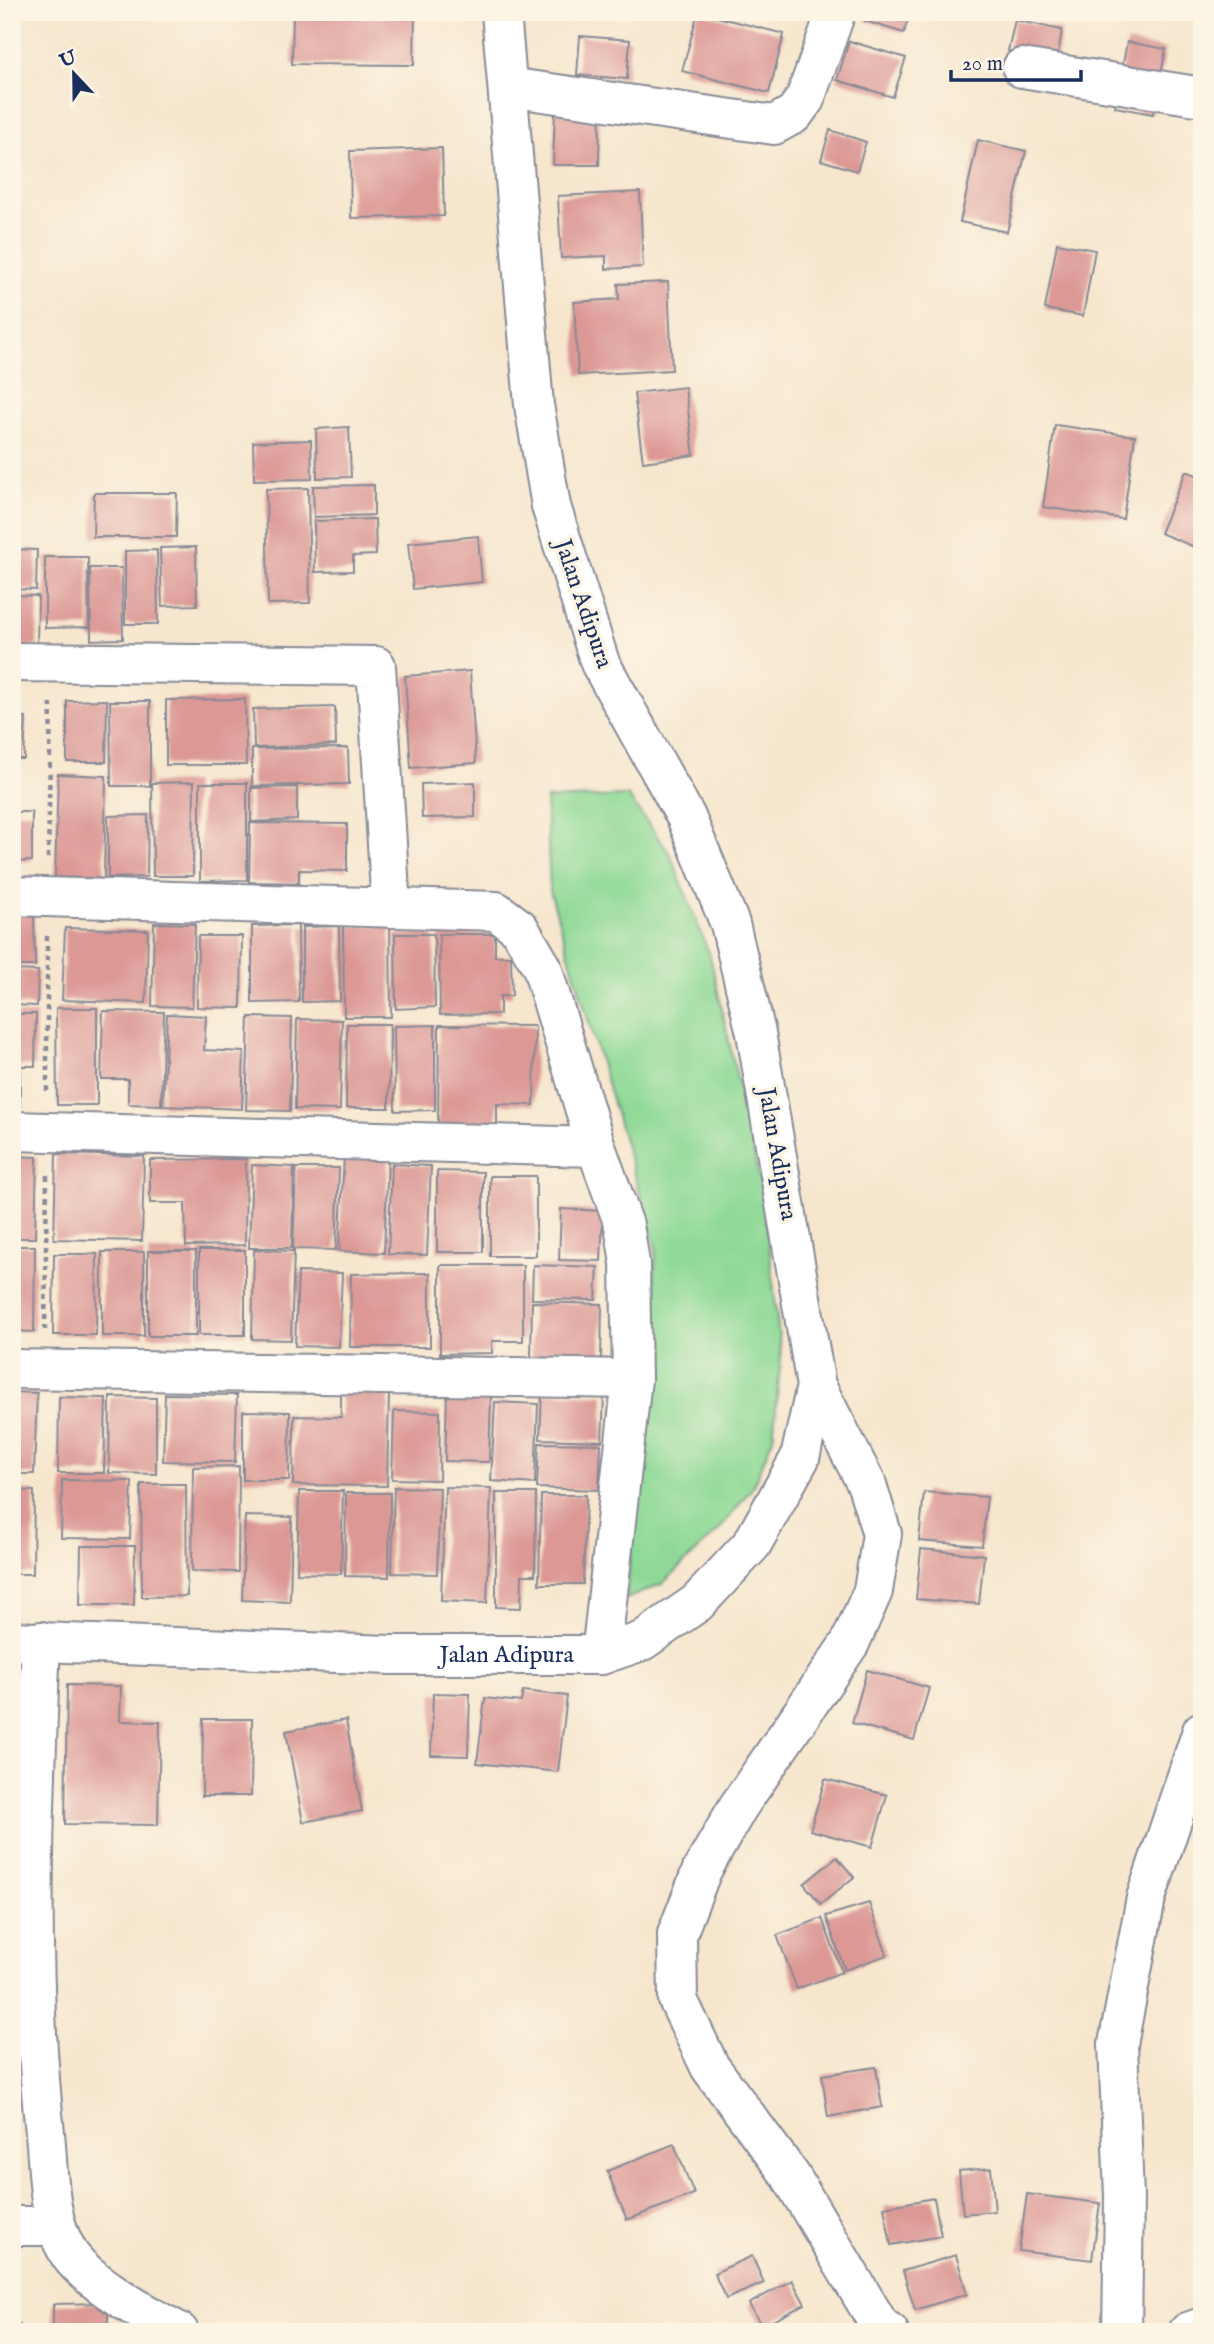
<svg xmlns="http://www.w3.org/2000/svg" width="1214" height="2344" font-family="'IM FELL English',serif">
	<style>
		.green { fill: #8ed996; stroke: #54847a; stroke-width: 2 }
		.building { fill: #dc9895 }
		.lines { fill: none; stroke-linecap: round; stroke-linejoin: round }
		.minor-casing { stroke: #888a96; stroke-width: 42 }
		.highway-casing { stroke: #888a96; stroke-width: 42 }
		.path { stroke: #888a96; stroke-width: 4.5; stroke-dasharray: 5 5; stroke-linecap: butt }
		.minor { stroke: #fff; stroke-width: 38 }
		.highway { stroke: #fff; stroke-width: 38 }
		.labels { text-anchor: middle; dominant-baseline: central; stroke-width: 7; stroke-linejoin: round; paint-order: stroke }
		.street-label { font-size: 24px; fill: #1b2f5e; stroke: #fcf5e5 }
	</style>
	<rect width="100%" height="100%" fill="#fcf5e5"/>
	<filter id="ink" filterUnits="userSpaceOnUse"><feTurbulence type="fractalNoise" baseFrequency=".0143" numOctaves="2"/><feDisplacementMap in="SourceGraphic" scale="14" xChannelSelector="R" yChannelSelector="G"/><feConvolveMatrix kernelMatrix="1 2 1 2 8 2 1 2 1" color-interpolation-filters="sRGB"/></filter>
	<filter id="wash" filterUnits="userSpaceOnUse"><feTurbulence type="fractalNoise" baseFrequency=".00686" numOctaves="4" result="noise"/><feDisplacementMap in="SourceGraphic" scale="28" xChannelSelector="R" yChannelSelector="G"/><feGaussianBlur stdDeviation="1.57" result="paint"/><feColorMatrix in="noise" values="0 0 0 0 0 0 0 0 0 0 0 0 0 0 0 0 0 1.4 0 .05"/><feComposite in="paint" operator="in"/></filter>
	<g filter="url(#wash)">
		<rect width="100%" height="100%" fill="#f6e6cd"/>
		<polygon class="green" points="628,796 670,854 710,956 764,1199 781,1356 773,1438 752,1488 719,1530 662,1584 626,1599 650,1368 656,1248 550,891 546,799"/>
		<g id="blocks">
			<g class="building">
				<polygon points="293,12 415,12 414,65 292,64"/>
				<polygon points="698,12 784,34 769,93 682,71"/>
				<polygon points="868,12 910,12 904,33 865,21"/>
				<polygon points="1015,20 1062,30 1057,61 1008,51"/>
				<polygon points="580,36 630,40 627,79 577,75"/>
				<polygon points="849,41 906,58 893,97 837,80"/>
				<polygon points="1127,42 1166,49 1153,114 1115,107"/>
				<polygon points="555,110 600,111 599,165 553,165"/>
				<polygon points="830,130 866,142 857,171 821,160"/>
				<polygon points="978,140 1026,151 1007,232 960,222"/>
				<polygon points="442,148 444,216 351,218 350,151"/>
				<polygon points="640,192 643,267 606,269 606,256 561,258 558,196"/>
				<polygon points="1057,243 1095,250 1083,316 1045,309"/>
				<polygon points="668,282 672,370 578,375 574,302 619,299 618,284"/>
				<polygon points="685,387 694,455 643,462 634,393"/>
				<polygon points="1055,425 1135,436 1123,519 1043,507"/>
				<polygon points="349,427 351,477 317,478 316,429"/>
				<polygon points="311,440 312,479 254,480 253,442"/>
				<polygon points="1186,471 1202,477 1202,550 1160,533"/>
				<polygon points="374,485 374,515 314,517 313,486"/>
				<polygon points="308,488 310,603 268,604 266,489"/>
				<polygon points="94,493 177,493 176,537 93,537"/>
				<polygon points="375,519 376,555 353,556 353,571 315,572 314,521"/>
				<polygon points="478,536 482,582 413,589 408,543"/>
				<polygon points="196,547 197,605 162,606 160,548"/>
				<polygon points="12,549 37,550 36,590 12,589"/>
				<polygon points="157,550 158,624 125,624 125,551"/>
				<polygon points="45,557 88,557 89,627 45,628"/>
				<polygon points="90,568 122,568 123,639 91,640"/>
				<polygon points="12,595 38,596 37,646 12,646"/>
				<polygon points="470,671 476,763 411,768 405,676"/>
				<polygon points="245,699 246,765 166,765 166,700"/>
				<polygon points="107,700 106,762 67,762 67,701"/>
				<polygon points="110,701 150,701 150,786 111,786"/>
				<polygon points="335,707 336,745 254,748 253,709"/>
				<polygon points="12,718 26,718 24,759 12,759"/>
				<polygon points="348,748 349,784 252,786 252,749"/>
				<polygon points="58,774 106,776 104,879 55,877"/>
				<polygon points="194,782 193,876 153,876 152,783"/>
				<polygon points="475,782 475,817 422,818 421,784"/>
				<polygon points="200,783 247,783 247,880 200,881"/>
				<polygon points="297,787 297,820 251,822 251,788"/>
				<polygon points="12,812 32,812 32,861 12,862"/>
				<polygon points="148,815 147,877 108,878 108,816"/>
				<polygon points="250,823 347,824 347,871 299,870 299,883 249,882"/>
				<polygon points="34,911 35,966 12,966 12,912"/>
				<polygon points="154,923 195,924 192,1007 152,1006"/>
				<polygon points="298,925 299,1002 252,1003 252,926"/>
				<polygon points="390,925 391,1017 344,1017 343,926"/>
				<polygon points="339,926 340,1001 302,1002 302,927"/>
				<polygon points="65,928 148,930 146,1003 62,1000"/>
				<polygon points="395,934 434,934 435,1007 396,1009"/>
				<polygon points="439,934 495,934 495,956 511,956 512,996 500,996 500,1014 440,1015"/>
				<polygon points="198,936 242,936 241,1008 197,1007"/>
				<polygon points="12,970 38,971 37,1006 12,1005"/>
				<polygon points="56,1008 97,1008 97,1105 57,1105"/>
				<polygon points="103,1011 164,1012 161,1105 128,1104 128,1079 101,1079"/>
				<polygon points="12,1014 36,1014 35,1066 20,1066 20,1107 12,1107"/>
				<polygon points="167,1014 206,1016 204,1050 244,1052 242,1109 163,1106"/>
				<polygon points="249,1017 292,1018 290,1111 246,1110"/>
				<polygon points="297,1019 342,1020 340,1110 295,1109"/>
				<polygon points="347,1024 390,1024 389,1108 346,1108"/>
				<polygon points="435,1025 435,1110 395,1111 394,1026"/>
				<polygon points="439,1025 535,1026 534,1105 497,1104 497,1127 438,1126"/>
				<polygon points="56,1154 144,1156 142,1241 54,1239"/>
				<polygon points="12,1156 37,1157 35,1238 12,1238"/>
				<polygon points="344,1157 388,1158 384,1253 339,1251"/>
				<polygon points="246,1159 245,1245 186,1246 185,1203 150,1203 150,1160"/>
				<polygon points="392,1164 431,1166 427,1255 388,1254"/>
				<polygon points="252,1165 294,1167 292,1248 249,1248"/>
				<polygon points="296,1168 339,1168 336,1250 293,1249"/>
				<polygon points="437,1171 483,1172 483,1252 437,1252"/>
				<rect x="490" y="1176" width="46" height="80"/>
				<polygon points="561,1209 603,1211 601,1261 559,1260"/>
				<polygon points="12,1246 35,1246 34,1332 12,1331"/>
				<rect x="199" y="1250" width="46" height="85"/>
				<polygon points="254,1250 294,1251 291,1340 252,1339"/>
				<rect x="148" y="1251" width="48" height="85"/>
				<rect x="102" y="1252" width="42" height="84"/>
				<polygon points="54,1254 97,1254 96,1335 53,1335"/>
				<polygon points="440,1265 523,1265 523,1341 492,1341 492,1353 440,1354"/>
				<polygon points="533,1265 598,1267 596,1300 532,1299"/>
				<polygon points="298,1272 342,1273 339,1347 295,1346"/>
				<polygon points="430,1273 430,1347 350,1347 351,1274"/>
				<polygon points="532,1302 602,1304 601,1360 531,1358"/>
				<polygon points="12,1392 37,1393 34,1474 12,1474"/>
				<polygon points="341,1393 389,1394 387,1486 293,1485 294,1416 341,1417"/>
				<polygon points="542,1393 604,1395 602,1441 540,1439"/>
				<polygon points="165,1394 237,1395 235,1462 163,1461"/>
				<polygon points="447,1394 491,1395 489,1462 445,1461"/>
				<polygon points="59,1397 106,1398 104,1473 58,1473"/>
				<polygon points="110,1397 156,1398 156,1474 109,1473"/>
				<polygon points="495,1402 538,1404 535,1484 491,1481"/>
				<polygon points="243,1411 290,1412 289,1480 243,1480"/>
				<polygon points="394,1411 440,1412 439,1480 392,1479"/>
				<polygon points="539,1443 601,1444 599,1490 537,1488"/>
				<polygon points="239,1466 238,1572 192,1571 193,1467"/>
				<polygon points="62,1480 132,1481 130,1539 61,1538"/>
				<polygon points="141,1484 186,1484 187,1596 142,1597"/>
				<polygon points="394,1487 440,1488 437,1574 392,1573"/>
				<polygon points="445,1487 491,1488 487,1603 441,1601"/>
				<polygon points="12,1490 34,1491 33,1574 12,1574"/>
				<polygon points="299,1491 343,1491 341,1574 297,1573"/>
				<polygon points="924,1492 987,1497 982,1546 919,1541"/>
				<polygon points="346,1493 390,1493 389,1577 345,1576"/>
				<polygon points="496,1493 536,1493 535,1575 522,1575 521,1608 496,1607"/>
				<polygon points="541,1495 586,1495 583,1584 539,1584"/>
				<polygon points="245,1516 292,1517 290,1602 242,1600"/>
				<polygon points="81,1546 135,1546 134,1605 80,1605"/>
				<polygon points="921,1549 984,1555 979,1604 916,1599"/>
				<polygon points="867,1670 929,1688 914,1740 852,1723"/>
				<polygon points="67,1685 121,1686 120,1721 160,1722 158,1825 65,1824"/>
				<polygon points="523,1691 567,1696 558,1772 477,1763 485,1698 521,1702"/>
				<polygon points="433,1693 470,1694 468,1756 431,1755"/>
				<polygon points="203,1719 252,1719 251,1796 202,1796"/>
				<polygon points="346,1720 362,1811 303,1822 286,1731"/>
				<polygon points="825,1779 887,1795 872,1847 810,1830"/>
				<polygon points="837,1857 854,1877 821,1904 804,1884"/>
				<polygon points="869,1903 887,1955 845,1970 826,1916"/>
				<polygon points="822,1918 842,1972 797,1989 777,1935"/>
				<polygon points="876,2067 882,2107 828,2117 822,2075"/>
				<polygon points="674,2144 694,2194 627,2220 607,2171"/>
				<polygon points="991,2168 995,2211 963,2214 959,2171"/>
				<polygon points="1027,2194 1100,2203 1092,2260 1019,2251"/>
				<polygon points="934,2198 941,2236 891,2245 884,2207"/>
				<polygon points="956,2255 967,2294 915,2310 903,2271"/>
				<polygon points="752,2256 764,2283 726,2299 714,2273"/>
				<polygon points="792,2280 805,2304 762,2327 749,2304"/>
				<polygon points="108,2303 108,2332 53,2332 53,2304"/>
				<rect x="12" y="2325" width="8" height="7"/>
			</g>
		</g>
	</g>
	<g filter="url(#ink)">
		<use href="#blocks" fill-opacity="0" stroke="#888a96" stroke-width="2"/>
		<g class="lines">
			<defs>
				<g id="minor">
					<polyline points="1022,68 1202,97"/>
					<polyline points="508,87 774,125 794,114 805,99 836,12"/>
					<polyline points="12,662 376,666 391,908"/>
					<polyline points="12,896 496,911 519,928 542,967 596,1147 624,1225 630,1263 632,1379 601,1655"/>
					<polyline points="12,1131 596,1147"/>
					<polyline points="12,1369 632,1379"/>
					<polyline points="816,1386 867,1485 882,1534 873,1591 850,1643 738,1807 702,1870 677,1934 678,2000 710,2067 790,2175 880,2326 889,2332"/>
					<path d="M41,1641C34,1806 27,1969 45,2133C49,2173 47,2217 68,2252C83,2279 150,2317 179,2332"/>
					<polyline points="12,2226 54,2226"/>
					<polyline points="1122,2332 1124,2197 1118,2044 1146,1898 1202,1731"/>
					<polyline points="1188,2332 1202,2327"/>
				</g>
				<g id="highway">
					<path id="s1" d="M12,1641L391,1655H601L642,1641L697,1603L752,1544L800,1458L816,1386L756,1033L730,924L686,817L600,663L551,506L534,405L501,12"/>
				</g>
			</defs>
			<use href="#minor" class="minor-casing"/>
			<use href="#highway" class="highway-casing"/>
			<g class="path">
				<polyline points="48,858 51,702"/>
				<polyline points="47,936 47,1092"/>
				<polyline points="45,1330 47,1174"/>
			</g>
			<use href="#minor" class="minor"/>
			<use href="#highway" class="highway"/>
		</g>
	</g>
	<g class="labels">
		<g class="street-label">
			<text transform="translate(583 604) rotate(71)">Jalan Adipura</text>
			<text transform="translate(777 1154) rotate(80)">Jalan Adipura</text>
			<text stroke="none"><textPath href="#s1" startOffset="495">Jalan Adipura</textPath></text>
		</g>
	</g>
	<rect width="1214" height="2344" fill="none" stroke="#fcf5e5" stroke-width="42"/>
	<g transform="translate(74 74) rotate(338)" stroke="#fcf5e5" stroke-width="5" paint-order="stroke">
	<path d="M0-5L12 26L0 18L-12 26Z" fill="#1b2f5e"/>
	<text y="-10" font-size="19" font-weight="bold" text-anchor="middle" fill="#1b2f5e">U</text>
	</g>
	<path d="M951 70v10h130v-10" fill="none" stroke="#1b2f5e" stroke-width="3.5"/>
	<text x="962" y="70" font-size="21" fill="#1b2f5e" stroke="#fcf5e5" stroke-width="5" paint-order="stroke">20 m</text>
</svg>
